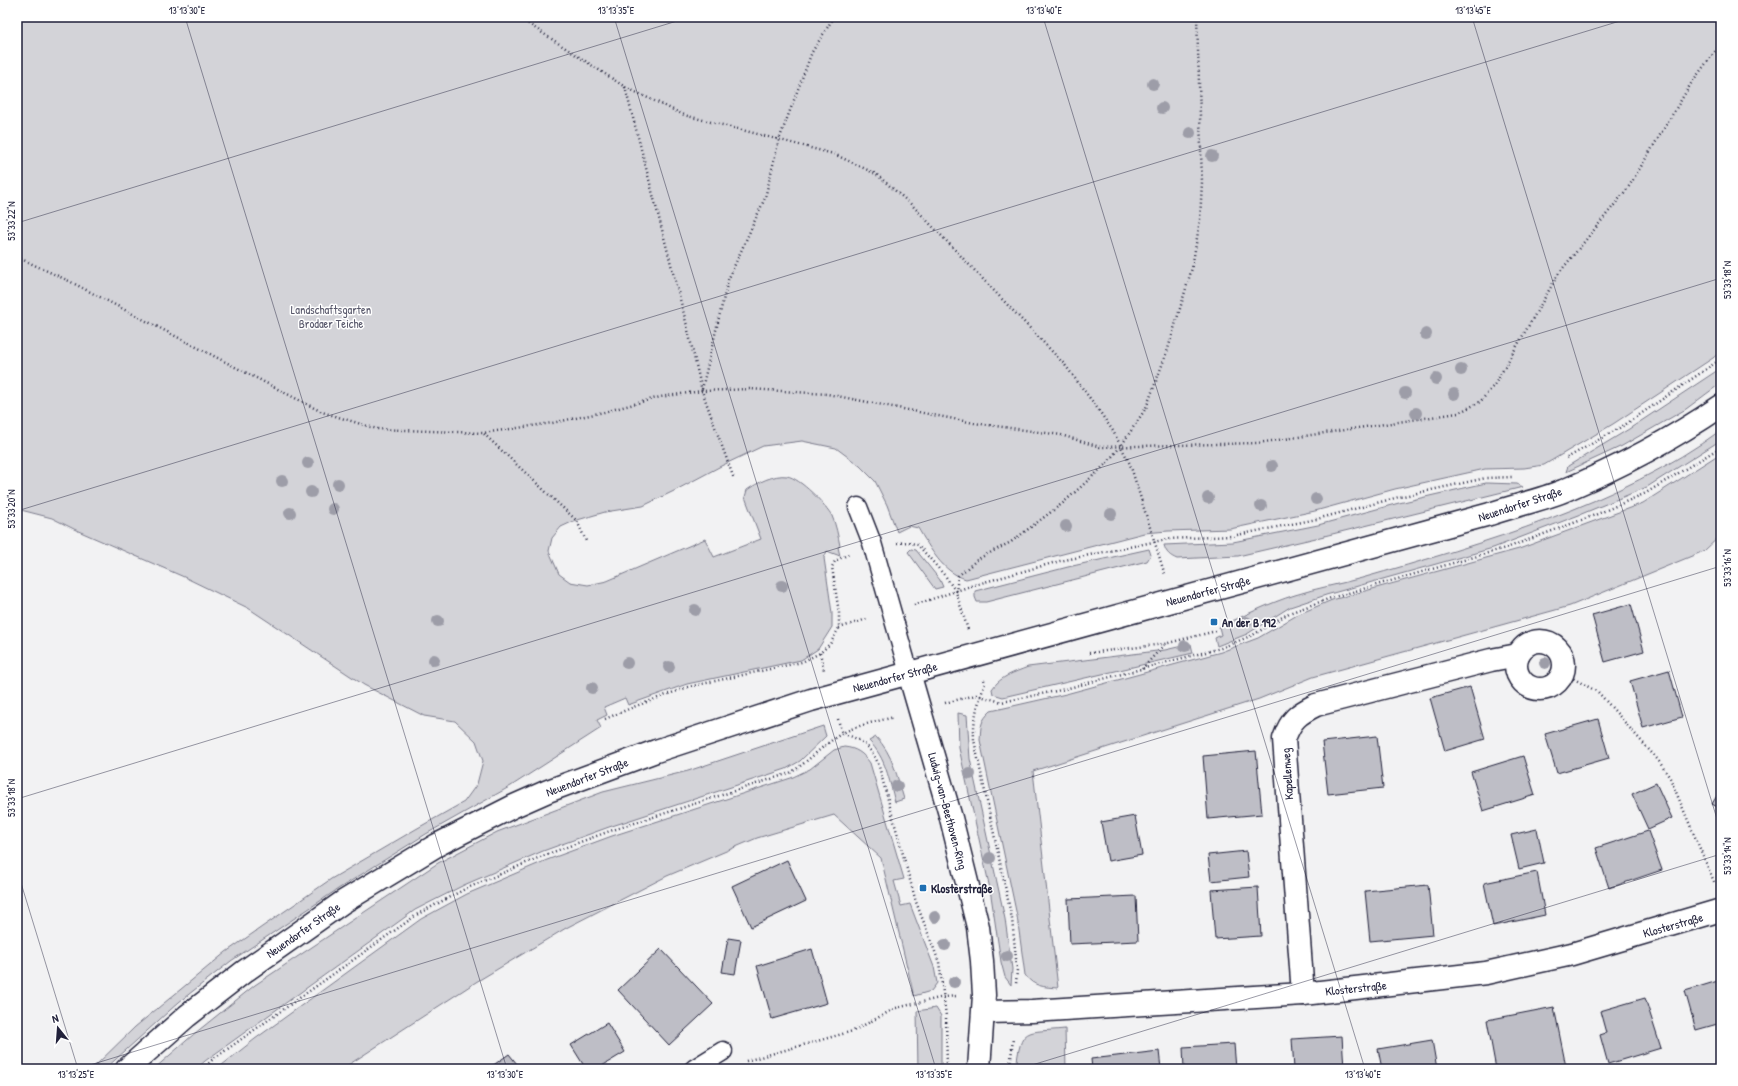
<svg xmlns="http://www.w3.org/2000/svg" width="1738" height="1086" font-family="'Patrick Hand',sans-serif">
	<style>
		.green { fill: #d3d3d8; stroke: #7a7a8a }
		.building { fill: #bebec6; stroke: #22223b }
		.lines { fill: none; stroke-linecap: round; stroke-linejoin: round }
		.service-casing { stroke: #22223b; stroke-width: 21 }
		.minor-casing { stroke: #22223b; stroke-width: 25 }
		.primary-casing { stroke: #22223b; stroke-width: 25 }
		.path { stroke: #22223b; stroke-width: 2.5; stroke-dasharray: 1 3; stroke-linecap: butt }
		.service { stroke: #fff; stroke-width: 18 }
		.minor { stroke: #fff; stroke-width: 22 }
		.primary { stroke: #fff; stroke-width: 22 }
		.tree { fill: #9d9da8 }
		.ticks { fill: none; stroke: #22223b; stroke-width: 1; stroke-opacity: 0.45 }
		.poi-dot { fill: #1f6fb2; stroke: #fff; stroke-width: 1.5 }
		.labels { text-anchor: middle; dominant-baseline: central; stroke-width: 3; stroke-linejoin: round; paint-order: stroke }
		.park-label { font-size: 12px; fill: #57576a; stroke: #fff }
		.street-label { font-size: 12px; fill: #22223b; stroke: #fff }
		.poi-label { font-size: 12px; font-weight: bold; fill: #22223b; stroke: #fff; text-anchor: start }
		.neatline { fill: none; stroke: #22223b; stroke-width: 1.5 }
		.ticks-label { font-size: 10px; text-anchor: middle; fill: #22223b }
	</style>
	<rect width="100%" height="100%" fill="#f2f2f3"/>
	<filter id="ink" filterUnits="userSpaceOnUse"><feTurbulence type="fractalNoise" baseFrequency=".025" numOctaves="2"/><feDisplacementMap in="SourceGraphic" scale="8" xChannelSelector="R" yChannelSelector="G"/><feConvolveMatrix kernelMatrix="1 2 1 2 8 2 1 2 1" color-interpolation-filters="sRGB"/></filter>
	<g filter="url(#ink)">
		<g class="green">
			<path d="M17,17H1721V351L1713,358L1613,424L1544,465L1524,468L1485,469L1395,489L1315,511L1230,529L1168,531L1144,533L966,579C942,572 930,548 918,528L909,526L897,532L887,505L875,481L860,466L836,448L802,441L763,446L721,466L674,491L643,506L605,512L574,521L561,527L552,538L549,551L559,574L570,582L588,585L607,581L705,539L714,557L761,539L745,497L747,490C757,483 774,474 787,476C800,478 826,505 832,516C836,525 838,536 840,546L838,547L840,556L827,551L824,558L832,613V627L818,649L801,660L687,684L628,705L625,698L604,707L607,715L597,720L601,728L511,786L426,834L338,889L231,961L179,1002L105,1069H92L135,1027L226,952L331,879L416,829L464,802L477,784L483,761L476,741L455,721L424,716L364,685L248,608L184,577L76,530L52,518L17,509Z"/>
			<polygon points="1721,368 1721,383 1686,409 1622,446 1566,472 1568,466 1629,429"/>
			<path d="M1721,430V440L1647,487L1579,515L1493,548L1326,595L1290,607L1247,634L1217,646L1215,638L1221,635L1219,627C1244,616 1269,603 1295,595C1317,588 1340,584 1362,578C1481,544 1621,504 1721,430Z"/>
			<path d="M1721,453V535L1704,551L1570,606L1313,677L1259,699L1033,771L1058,988C1044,987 1034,987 1025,975L1017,916L980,740C981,726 980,721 991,711L1066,694L1221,652L1258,638L1299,614L1332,600L1519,549L1643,503Z"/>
			<path d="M1486,483L1517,484L1523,487L1316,538L1238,556L1177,559C1170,556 1166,553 1164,545L1233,542L1318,525L1399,503Z"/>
			<polygon points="911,549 916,550 940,580 943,587 935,589 908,552"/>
			<polygon points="1149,549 1151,555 1147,561 986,602 977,602 975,597 975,591 1068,567"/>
			<path d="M1191,644L1193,653L1003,697L993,694L992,689C1001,676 1013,673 1028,667L1165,650Z"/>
			<polygon points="958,713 967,715 970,759 1005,919 1012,969 1011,985 1005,977 1001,962 990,889 959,748"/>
			<polygon points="823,726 826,736 800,761 786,769 609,827 543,851 464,885 415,910 205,1061 196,1069 154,1069 194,1034 255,985 438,863 497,832 603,792 688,771"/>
			<path d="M876,737C893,754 897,777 904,799L895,802C889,780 886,758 869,741Z"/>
			<path d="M844,747C856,748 863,753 870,763L904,879L894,881L901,906L910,904L934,967L937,983L931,991L914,996L881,858L834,815L757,838L667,876L566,928L476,982L342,1069H217L255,1039L421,919L467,894L547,860L612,836L791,778L810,769L834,750Z"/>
			<polygon points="936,1008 941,1016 941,1069 918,1069 917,1011"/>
			<path d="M1065,1029L1066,1069H1016C1021,1026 1025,1033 1065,1029Z"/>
		</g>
		<g class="building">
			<polygon points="1631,604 1644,651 1605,662 1592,615"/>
			<polygon points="1669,670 1682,717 1643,728 1630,681"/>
			<polygon points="1470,687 1485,739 1445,751 1430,698"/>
			<polygon points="1598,719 1609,758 1557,773 1545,734"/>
			<polygon points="1377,736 1383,788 1328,794 1322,742"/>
			<polygon points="1256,751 1262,814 1208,819 1203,756"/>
			<polygon points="1523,756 1535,795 1483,811 1471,772"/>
			<polygon points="1656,783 1672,818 1648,829 1632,794"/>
			<polygon points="1721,789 1721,809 1712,804"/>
			<polygon points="1135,816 1142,855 1108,861 1101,822"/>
			<polygon points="1537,829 1544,863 1519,869 1511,835"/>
			<polygon points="1648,831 1662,870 1609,888 1596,848"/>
			<polygon points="1246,851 1249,877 1211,881 1208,855"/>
			<polygon points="787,860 806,901 751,927 732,886"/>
			<polygon points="1537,872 1545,915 1493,926 1484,883"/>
			<polygon points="1428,885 1433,935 1370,941 1365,891"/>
			<polygon points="1258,887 1261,936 1215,939 1211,890"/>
			<polygon points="1136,896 1138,941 1070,944 1068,899"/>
			<polygon points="728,938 741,940 735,974 722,972"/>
			<polygon points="661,949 713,1004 669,1045 618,990"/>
			<polygon points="812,949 827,1003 772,1019 757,966"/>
			<polygon points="1721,980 1721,1023 1696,1030 1685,991"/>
			<polygon points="1645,998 1661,1048 1608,1064 1600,1035 1606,1033 1600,1011"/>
			<polygon points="1554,1007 1566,1067 1554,1069 1496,1069 1487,1020"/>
			<polygon points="607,1023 625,1052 597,1069 586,1069 571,1045"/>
			<polygon points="1342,1036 1344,1069 1294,1069 1292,1039"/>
			<polygon points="1432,1040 1437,1069 1382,1069 1378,1049"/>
			<polygon points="1234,1044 1236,1069 1184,1069 1183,1047"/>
			<polygon points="1159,1051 1161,1069 1092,1069 1091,1059"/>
			<polygon points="509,1054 521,1069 488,1069"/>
			<polygon points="1092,1066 1092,1069 1063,1069 1066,1069"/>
		</g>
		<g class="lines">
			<defs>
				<g id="service">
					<polyline points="858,507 872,543 909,673"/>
					<polyline points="694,1069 723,1051"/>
				</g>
				<g id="minor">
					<circle cx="1540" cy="665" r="24"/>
					<polyline points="909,673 951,818 978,927 982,961 984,995 979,1069"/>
					<path d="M1303,994L1284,739C1291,719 1298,714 1316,705L1491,660L1518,655"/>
					<polyline points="984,1012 1032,1011 1303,994 1486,973 1572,954 1721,910"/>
				</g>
				<path id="primary" d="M127,1069L187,1016L245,971L343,902L437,845L514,806L548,791L656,751L811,700L1490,514C1514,506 1540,500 1563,491C1618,468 1671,440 1721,406"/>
			</defs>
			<use href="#service" class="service-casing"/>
			<use href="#minor" class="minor-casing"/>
			<use href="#primary" class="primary-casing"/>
			<g class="path">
				<polyline points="518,17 625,87 684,115 834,154 876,174 913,206 1065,365 1095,405 1113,431 1130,464 1165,575"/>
				<polyline points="625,87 687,326 702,391 734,479"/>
				<polyline points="17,257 69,281 322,412 377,429 483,433 552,423 604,412 660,397 702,391 749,389 827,394 974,423 1061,435 1100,447 1258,443 1458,413 1480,402 1495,384 1559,273 1628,188 1692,82 1717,49 1721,41"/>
				<polyline points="702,389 728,280 765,198 779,140 812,52 834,17"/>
				<polyline points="484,434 577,521 586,541"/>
				<polyline points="1567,458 1626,424 1721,359"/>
				<polyline points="897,543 908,542 918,545 946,577 956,592 968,630"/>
				<polyline points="956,592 958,576 978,559 1011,542 1063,503 1105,465 1121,446 1146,408 1168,349 1192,268 1200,220 1202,182 1197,17"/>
				<polyline points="914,605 974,585 1060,561 1168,539 1232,536 1317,519 1399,497 1486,478 1514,477"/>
				<polyline points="839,628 867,619"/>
				<polyline points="820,653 824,670"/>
				<polyline points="1089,653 1164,644 1216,631"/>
				<polyline points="1142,669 1164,645"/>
				<polyline points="1563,673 1598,692 1658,760 1670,778 1715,884"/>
				<path d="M984,680L985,683C978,705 973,716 974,740L1012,919L1017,969L1016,985"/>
				<polyline points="945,703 976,695 1002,702 1061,690 1221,648 1253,635 1289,613 1331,598 1509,547 1595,515 1646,493 1721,447"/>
				<polyline points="605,719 636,706 688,687 802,662 820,653 830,644 839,628 839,613 832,567 835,561 851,553"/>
				<polyline points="838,719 842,734"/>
				<path d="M843,734C860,738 870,746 878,763L916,902L939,962L946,1016L947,1069"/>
				<polyline points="746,1061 853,1031 896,1008 944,997 957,996"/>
				<path d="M203,1069L212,1060L418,914L465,889L545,855L610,831L790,773C810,761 828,739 849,730C863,724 879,721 894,717"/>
				<polyline points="1010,1069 1013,1038"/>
			</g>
			<use href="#service" class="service"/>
			<use href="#minor" class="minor"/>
			<use href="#primary" class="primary"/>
		</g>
		<g class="tree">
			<circle cx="1153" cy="84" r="6"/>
			<circle cx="1162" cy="108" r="6"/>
			<circle cx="1190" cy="133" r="6"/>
			<circle cx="1212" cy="156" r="6"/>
			<circle cx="1426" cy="334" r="6"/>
			<circle cx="1461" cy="370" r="6"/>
			<circle cx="1436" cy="379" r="6"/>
			<circle cx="1405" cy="393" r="6"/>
			<circle cx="1454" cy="394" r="6"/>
			<circle cx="1416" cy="413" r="6"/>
			<circle cx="308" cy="463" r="6"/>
			<circle cx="1272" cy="466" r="6"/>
			<circle cx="282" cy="481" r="6"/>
			<circle cx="338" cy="484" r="6"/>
			<circle cx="311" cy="492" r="6"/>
			<circle cx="1208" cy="498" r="6"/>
			<circle cx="1316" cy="499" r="6"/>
			<circle cx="1261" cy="506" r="6"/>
			<circle cx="333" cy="509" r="6"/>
			<circle cx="290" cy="513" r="6"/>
			<circle cx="1111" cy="514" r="6"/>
			<circle cx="1066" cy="526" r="6"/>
			<circle cx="782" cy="586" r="6"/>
			<circle cx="695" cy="610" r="6"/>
			<circle cx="438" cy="621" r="6"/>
			<circle cx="1246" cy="622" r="6"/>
			<circle cx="1185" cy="646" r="6"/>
			<circle cx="434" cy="660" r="6"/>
			<circle cx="627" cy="663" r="6"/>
			<circle cx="1545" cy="663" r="6"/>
			<circle cx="669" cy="667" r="6"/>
			<circle cx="592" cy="688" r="6"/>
			<circle cx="970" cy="774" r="6"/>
			<circle cx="897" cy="786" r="6"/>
			<circle cx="990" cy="858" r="6"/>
			<circle cx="935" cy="917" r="6"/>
			<circle cx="945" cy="945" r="6"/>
			<circle cx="1007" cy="956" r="6"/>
			<circle cx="954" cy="982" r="6"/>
		</g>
	</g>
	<path class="ticks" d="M185,17L507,1069M614,17L936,1069M1043,17L1365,1069M1472,17L1721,832M17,223L690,17M17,511L1633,17M17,799L1721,278M17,870L78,1069M77,1069L1721,566M1019,1069L1721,854"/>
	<g class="poi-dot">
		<rect x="1210" y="618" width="8" height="8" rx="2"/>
		<rect x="919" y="884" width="8" height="8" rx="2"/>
	</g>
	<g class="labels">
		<g class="park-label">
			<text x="331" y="309">Landschaftsgarten<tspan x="331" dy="14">Brodaer Teiche</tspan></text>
		</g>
		<g class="street-label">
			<text transform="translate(1520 504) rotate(-18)">Neuendorfer Straße</text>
			<text transform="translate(1208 591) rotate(-15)">Neuendorfer Straße</text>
			<text transform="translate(895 677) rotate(-15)">Neuendorfer Straße</text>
			<text transform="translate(1287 774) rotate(-94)">Kapellenweg</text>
			<text transform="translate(587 777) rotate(-21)">Neuendorfer Straße</text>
			<text transform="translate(948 811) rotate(75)">Ludwig-van-Beethoven-Ring</text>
			<text transform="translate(1673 925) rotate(-16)">Klosterstraße</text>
			<text transform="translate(303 930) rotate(-35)">Neuendorfer Straße</text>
			<text transform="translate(1356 988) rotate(-6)">Klosterstraße</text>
		</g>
		<g class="poi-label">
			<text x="1222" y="622">An der B 192</text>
			<text x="931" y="888">Klosterstraße</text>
		</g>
	</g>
	<rect width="1738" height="1086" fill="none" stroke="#fff" stroke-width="44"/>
	<g transform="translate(58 1028) rotate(343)" stroke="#ffffff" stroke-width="3" paint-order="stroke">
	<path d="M0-3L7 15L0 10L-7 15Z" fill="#22223b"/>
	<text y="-6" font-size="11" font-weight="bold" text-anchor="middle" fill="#22223b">N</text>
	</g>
	<rect x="22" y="22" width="1694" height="1042" class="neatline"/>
	<g class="ticks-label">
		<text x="187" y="14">13°13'30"E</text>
		<text x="616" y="14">13°13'35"E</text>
		<text x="1044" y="14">13°13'40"E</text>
		<text x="1473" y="14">13°13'45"E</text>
		<text transform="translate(11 221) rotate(-90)" y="4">53°33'22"N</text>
		<text transform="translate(1727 280) rotate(-90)" y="4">53°33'18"N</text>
		<text transform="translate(11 509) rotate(-90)" y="4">53°33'20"N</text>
		<text transform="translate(1727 568) rotate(-90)" y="4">53°33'16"N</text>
		<text transform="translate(11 798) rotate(-90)" y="4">53°33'18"N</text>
		<text transform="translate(1727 856) rotate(-90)" y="4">53°33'14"N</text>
		<text x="76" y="1078">13°13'25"E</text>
		<text x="505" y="1078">13°13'30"E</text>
		<text x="934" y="1078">13°13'35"E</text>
		<text x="1363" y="1078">13°13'40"E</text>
	</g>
</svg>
